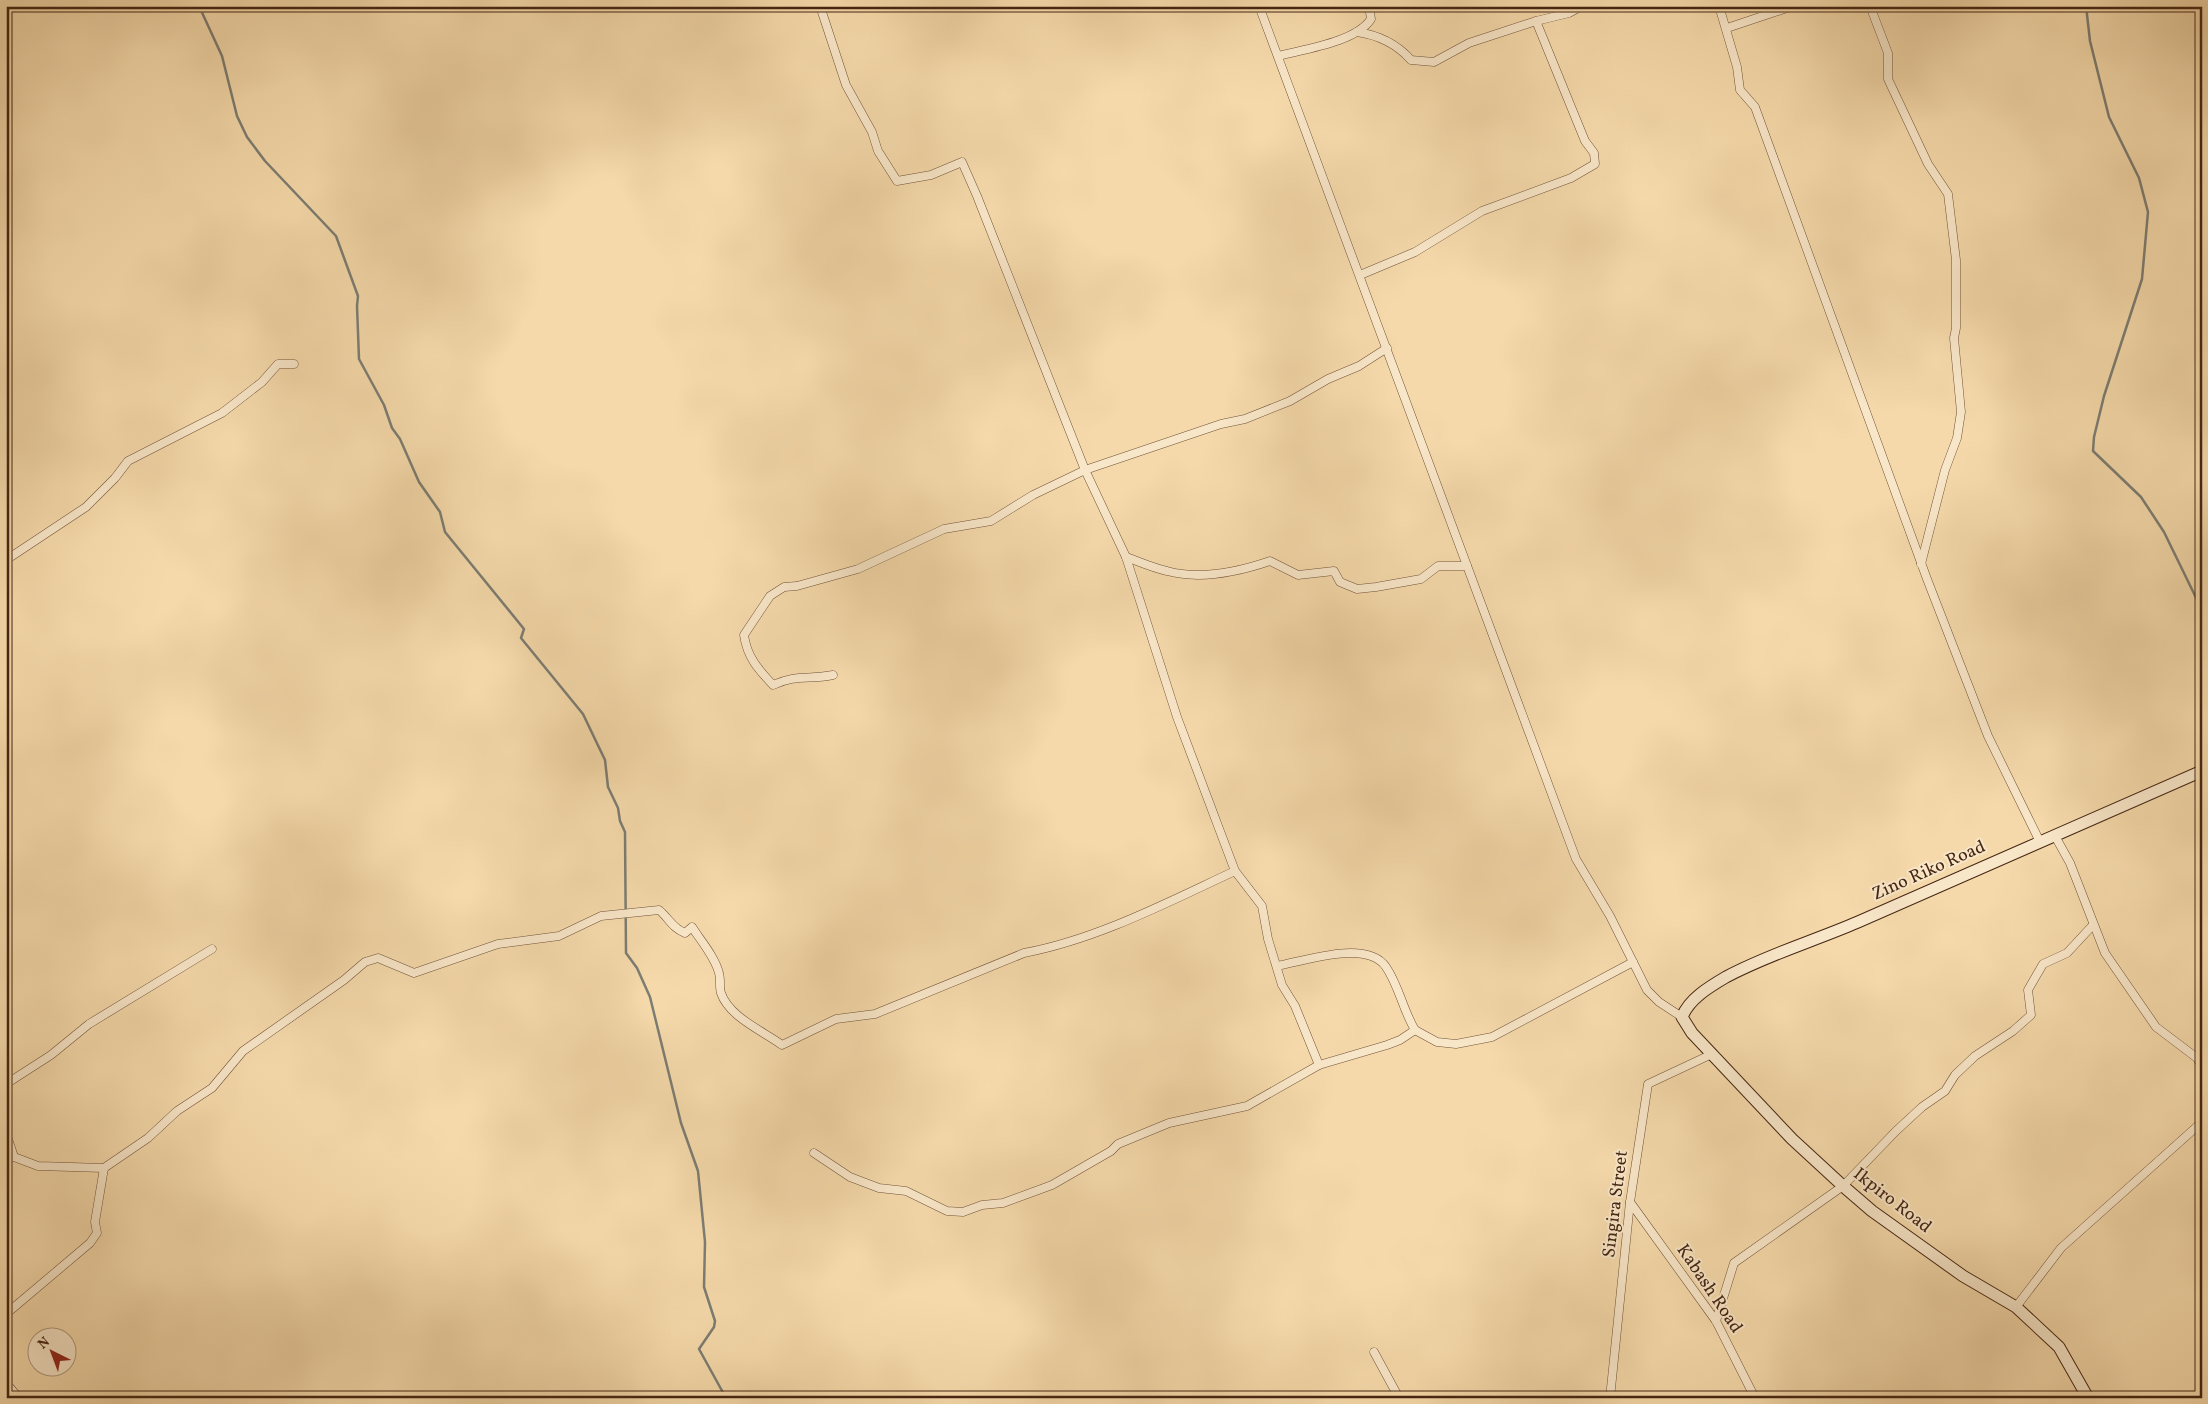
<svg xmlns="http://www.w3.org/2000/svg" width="2208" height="1404" font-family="Vollkorn,serif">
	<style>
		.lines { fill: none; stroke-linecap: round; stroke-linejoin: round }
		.stream { stroke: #7c7d73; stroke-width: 2.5 }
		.street-casing { stroke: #715338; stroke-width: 9 }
		.secondary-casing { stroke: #452612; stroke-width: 13 }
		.street { stroke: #f8e6c8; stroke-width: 8 }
		.secondary { stroke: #f8e6c8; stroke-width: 11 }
		.labels { text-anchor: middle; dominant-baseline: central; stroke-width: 4; stroke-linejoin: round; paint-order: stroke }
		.street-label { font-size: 18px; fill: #452612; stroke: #f8e6c8 }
	</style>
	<rect width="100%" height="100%" fill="#f5d9aa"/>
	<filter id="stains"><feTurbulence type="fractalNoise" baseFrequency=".004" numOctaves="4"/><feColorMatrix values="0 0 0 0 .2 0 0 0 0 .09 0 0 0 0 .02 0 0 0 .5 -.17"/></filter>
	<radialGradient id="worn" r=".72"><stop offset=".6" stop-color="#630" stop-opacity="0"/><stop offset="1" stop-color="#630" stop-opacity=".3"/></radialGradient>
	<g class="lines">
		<g class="stream">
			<polyline points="199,6 222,56 237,116 247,137 265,161 336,236 358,296 357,306 359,359 384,405 392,428 400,439 419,482 440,512 445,532 524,629 521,638 583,714 605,760 608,787 618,808 620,821 625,832 626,953 637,968 650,997 681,1123 698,1171 705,1242 704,1287 715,1321 714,1327 699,1349 726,1398"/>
			<polyline points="2086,6 2090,41 2109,117 2139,178 2148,212 2142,279 2104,396 2094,437 2093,451 2141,497 2164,532 2202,610"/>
		</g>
		<defs>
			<g id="street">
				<polyline points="820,6 846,85 872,132 878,151 897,181 931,175 962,162 977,196 1085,470 1126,557 1177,717 1235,871 1262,906 1268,939 1282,985 1295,1006 1319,1065"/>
				<polyline points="1259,6 1576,859 1610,916 1647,990 1659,1002 1682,1017"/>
				<polyline points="1719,6 1737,67 1740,90 1755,107 1927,579 1988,736 2040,842"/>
				<polyline points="1870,6 1888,53 1888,79 1928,164 1948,194 1956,260 1956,328 1954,338 1961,412 1957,438 1945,470 1921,564"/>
				<polyline points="1727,28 1793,6"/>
				<path d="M1357,32C1378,35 1396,43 1411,60L1434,62L1469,43L1536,21L1569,13L1582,6"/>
				<path d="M1278,56C1305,49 1356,42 1371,19L1369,6"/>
				<polyline points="1360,275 1415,252 1482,211 1571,178 1595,164 1594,153 1585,141 1536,21"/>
				<path d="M1126,557C1140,562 1153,568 1167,571C1200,580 1238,572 1270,561L1298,575L1334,571L1340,582L1357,589L1376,587L1421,579L1438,566H1467"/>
				<polyline points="6,560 86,507 115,478 128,461 222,413 262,382 278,364 294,364"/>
				<path d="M833,675C808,680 797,674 773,685C758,669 747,657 744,635L770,596L784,587L797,586L858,569L944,529L991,521L1033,495L1085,470L1221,424L1245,419L1290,401L1328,379L1359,366L1387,348"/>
				<polyline points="2055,836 2070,863 2105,953 2156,1027 2197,1058 2202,1066"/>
				<path d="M1277,966C1304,961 1367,939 1386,967C1399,986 1403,1010 1415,1030"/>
				<polyline points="6,1084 51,1055 89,1024 212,949"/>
				<polyline points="6,1133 14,1157"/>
				<polyline points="814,1153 850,1177 879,1188 906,1191 947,1211 963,1212 982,1205 1003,1203 1052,1185 1111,1151 1118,1144 1169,1123 1247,1106 1319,1065 1387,1045 1400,1040 1415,1030 1437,1042 1456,1044 1492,1037 1633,962"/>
				<path d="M6,1158L14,1157L38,1166L104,1168L148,1138L177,1111L212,1088L243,1051L344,980L365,962L378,958L414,973L498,944L559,936L601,916L659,910C669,918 672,928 685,933L692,927C701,941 715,957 719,973C721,980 719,987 721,993C729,1017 763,1031 782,1045L836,1019L875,1014L1024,953C1098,939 1168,902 1235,871"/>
				<polyline points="1630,1202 1716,1321 1755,1398"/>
				<polyline points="2016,1307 2061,1248 2202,1122"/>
				<polyline points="6,1314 90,1243 97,1233 95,1222 104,1168"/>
				<polyline points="1716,1321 1734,1263 1843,1186 1896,1131 1922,1107 1945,1091 1955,1075 1975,1056 2013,1031 2031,1015 2028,990 2043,964 2067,953 2093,925"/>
				<polyline points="1374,1352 1399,1398"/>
				<polyline points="6,1383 19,1398"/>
				<polyline points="1610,1398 1630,1202 1648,1084 1712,1054"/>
			</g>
			<path id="secondary" d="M2088,1398L2059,1347L2016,1307L1963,1276L1872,1211L1843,1186L1792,1139L1692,1033L1682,1017C1689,999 1709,987 1726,977C1769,954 1814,941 1858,922C1973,871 2087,822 2202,771"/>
		</defs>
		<use href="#street" class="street-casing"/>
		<use href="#secondary" class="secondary-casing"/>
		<use href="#street" class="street"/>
		<use href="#secondary" class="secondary"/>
	</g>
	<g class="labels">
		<g class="street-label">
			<text transform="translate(1929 871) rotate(-24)">Zino Riko Road</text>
			<text transform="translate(1892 1201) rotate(38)">Ikpiro Road</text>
			<text transform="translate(1616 1204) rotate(-83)">Singira Street</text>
			<text transform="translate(1709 1289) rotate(56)">Kabash Road</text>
		</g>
	</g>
	<rect width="2208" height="1404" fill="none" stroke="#f5d9aa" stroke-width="25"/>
	<rect x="8" y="8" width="2193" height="1389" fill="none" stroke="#452612" stroke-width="2.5"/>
	<rect x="12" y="12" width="2183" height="1379" fill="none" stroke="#452612"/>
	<g transform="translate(52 1352) rotate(318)"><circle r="24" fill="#f8e6c8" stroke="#b0997f"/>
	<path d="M0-4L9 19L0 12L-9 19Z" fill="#8f2418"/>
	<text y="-8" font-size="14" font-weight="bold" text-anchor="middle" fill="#452612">N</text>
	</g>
	<rect width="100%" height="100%" filter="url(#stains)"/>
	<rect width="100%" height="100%" fill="url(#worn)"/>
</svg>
